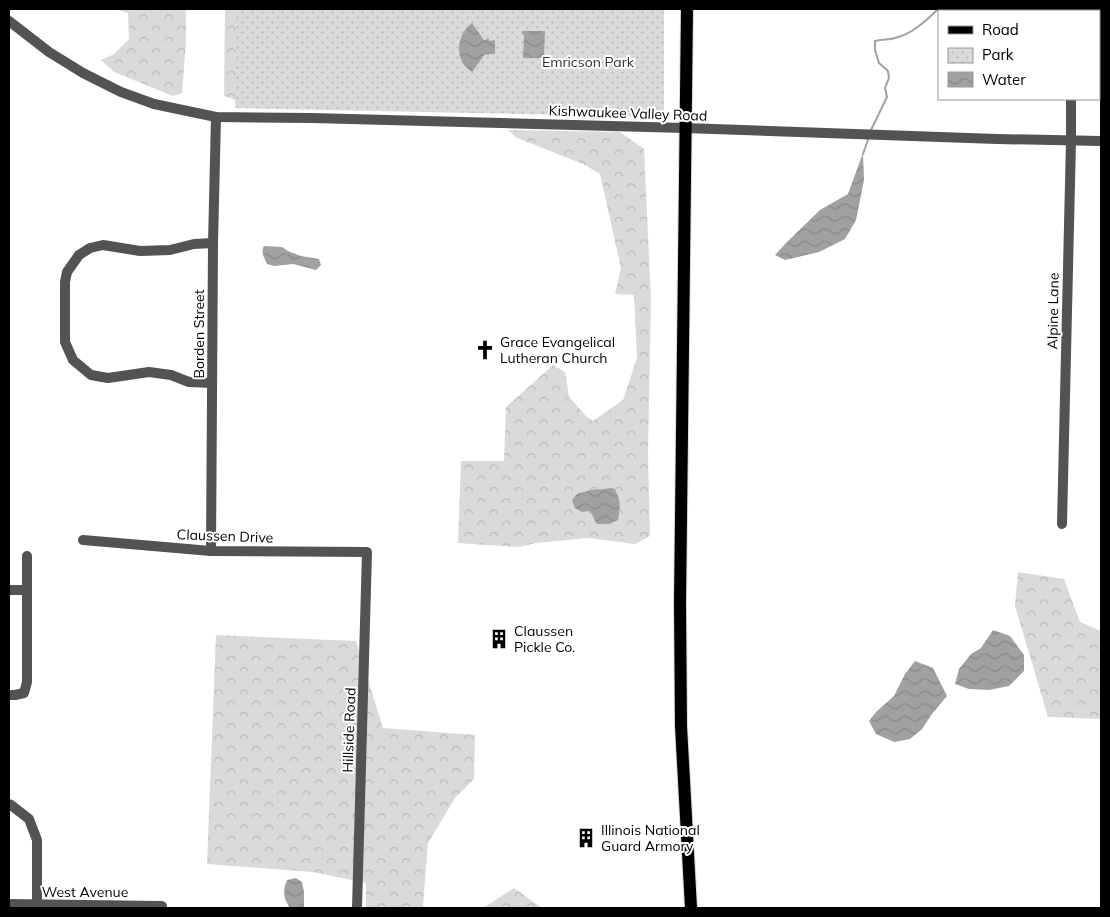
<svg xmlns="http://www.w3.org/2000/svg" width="1110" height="917" font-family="Mulish,sans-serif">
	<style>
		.forest { fill: url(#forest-crowns) }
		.park { fill: url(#park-dots) }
		.water { fill: url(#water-waves) }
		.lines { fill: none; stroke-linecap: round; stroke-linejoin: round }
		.stream { stroke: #a1a1a1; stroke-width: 2 }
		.major-casing { stroke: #dbdbdb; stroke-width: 14 }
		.minor { stroke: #535353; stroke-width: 10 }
		.major { stroke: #000; stroke-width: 12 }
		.labels { text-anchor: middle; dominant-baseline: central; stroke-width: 4; stroke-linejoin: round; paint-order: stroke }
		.park-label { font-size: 14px; fill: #313131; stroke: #fff }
		.street-label { font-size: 14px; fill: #000; stroke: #fff }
		.poi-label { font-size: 14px; fill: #000; stroke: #fff; text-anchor: start }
	</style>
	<defs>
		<pattern id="forest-crowns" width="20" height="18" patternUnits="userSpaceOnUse" patternTransform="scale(1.25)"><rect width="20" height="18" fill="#dadada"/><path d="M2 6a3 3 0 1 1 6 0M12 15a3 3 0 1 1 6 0" fill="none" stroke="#b9b9b9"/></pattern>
		<pattern id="park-dots" width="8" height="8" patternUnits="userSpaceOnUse" patternTransform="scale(1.25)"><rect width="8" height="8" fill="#dadada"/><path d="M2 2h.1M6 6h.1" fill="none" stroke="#b9b9b9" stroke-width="1.8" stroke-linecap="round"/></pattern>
		<pattern id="water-waves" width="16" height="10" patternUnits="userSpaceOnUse" patternTransform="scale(1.25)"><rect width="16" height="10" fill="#a1a1a1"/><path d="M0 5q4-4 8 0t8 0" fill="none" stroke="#898989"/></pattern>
	</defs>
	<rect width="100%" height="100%" fill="#fff"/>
	<g class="forest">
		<polygon points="93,9 186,9 186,42 182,93 173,96 114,72 101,60 114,54 129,39 128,13 116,9"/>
		<polygon points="225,9 244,9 244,103 224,96"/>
		<polygon points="508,130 620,132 644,149 651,299 648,454 650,536 635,544 588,538 536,543 519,547 458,543 461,461 504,461 506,407 553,365 565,372 569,397 586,416 593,421 623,400 637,358 634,295 615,294 621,268 600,174 583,164 517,138"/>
		<polygon points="1018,572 1064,579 1080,622 1101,631 1101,719 1048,717 1015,606"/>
		<polygon points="216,635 356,641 383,728 475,735 474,779 455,798 428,843 423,906 431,908 366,908 366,883 313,872 207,864"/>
		<polygon points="514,888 542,908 483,908"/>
	</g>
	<polygon class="park" points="236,9 664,9 664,117 235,108"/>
	<g class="water">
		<path d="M472,23L484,40H486V39H489V41L495,40V54H489V55L485,54L472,72C469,69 465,67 463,63C455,50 460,32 472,23Z"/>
		<polygon points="522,31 545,31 544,58 523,58 524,35 522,34"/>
		<polygon points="863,153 864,180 856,220 845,239 819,252 785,260 775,255 786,243 820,210 848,194"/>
		<path d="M264,246L282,247L288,251L301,256L319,259L321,265L316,270L293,264L274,266L267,264C265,259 260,252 264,246Z"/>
		<path d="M613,488C622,498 620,508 618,520L609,524H597C594,520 593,514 589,511L582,512L575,508L572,500L577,494L591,490Z"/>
		<polygon points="993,630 1010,636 1024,655 1024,671 1009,686 989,690 969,689 955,684 959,669 971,654 981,648"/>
		<polygon points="915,661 933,668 947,696 932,714 922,729 910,739 894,742 876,734 869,721 876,712 894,696 905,674"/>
		<path d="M296,878L302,882L304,892V908H289C289,905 287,903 286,901C283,894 284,887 287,880Z"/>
	</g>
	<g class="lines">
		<g class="stream">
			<path d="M871,130L887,97L885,88L889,78L888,71L879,63L875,50V41C882,39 889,40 895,38C912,34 926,21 938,9"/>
			<polyline points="863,154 869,137"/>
		</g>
		<defs>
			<polyline id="major" points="687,9 680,603 681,726 691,908"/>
		</defs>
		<use href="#major" class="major-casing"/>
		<g class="minor">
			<polyline points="1071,9 1071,11"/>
			<polyline points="9,21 49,52 83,73 121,92 154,104 216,117 312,118 685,128 997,139 1101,141"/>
			<polyline points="212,383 189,382 171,375 149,372 108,378 91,375 73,360 65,342 65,282 67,272 79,255 90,248 103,245 140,251 170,250 194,244 213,243"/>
			<polyline points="1062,524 1071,141 1071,99"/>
			<polyline points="83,540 211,551 367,552 357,908"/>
			<polyline points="211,551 213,243 216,117"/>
			<polyline points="9,590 27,590"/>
			<polyline points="9,695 15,695 24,693 27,682 27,556"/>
			<polyline points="9,804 11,805 29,819 37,840 37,908"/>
			<polyline points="9,904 162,906"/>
		</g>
		<use href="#major" class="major"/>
	</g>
	<defs>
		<symbol id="church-bare" viewBox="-9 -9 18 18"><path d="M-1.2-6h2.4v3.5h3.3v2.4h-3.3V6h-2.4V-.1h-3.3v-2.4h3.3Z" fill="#000" stroke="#fff" stroke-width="2.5" paint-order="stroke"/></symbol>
		<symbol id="building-bare" viewBox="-9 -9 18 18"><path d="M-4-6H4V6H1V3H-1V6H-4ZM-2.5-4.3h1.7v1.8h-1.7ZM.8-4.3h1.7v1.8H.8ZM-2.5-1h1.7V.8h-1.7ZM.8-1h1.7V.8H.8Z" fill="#000" stroke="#fff" stroke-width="2.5" paint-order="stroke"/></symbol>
	</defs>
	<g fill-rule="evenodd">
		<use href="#church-bare" x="471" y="336" width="28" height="28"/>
		<use href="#building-bare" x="485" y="625" width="28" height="28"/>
		<use href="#building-bare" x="572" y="824" width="28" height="28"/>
	</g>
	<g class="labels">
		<g class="park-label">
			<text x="588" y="62">Emricson Park</text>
		</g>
		<g class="street-label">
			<text transform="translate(628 113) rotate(2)">Kishwaukee Valley Road</text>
			<text transform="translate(1053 311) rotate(-89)">Alpine Lane</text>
			<text transform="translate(199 334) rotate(-90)">Borden Street</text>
			<text transform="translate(225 536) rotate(2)">Claussen Drive</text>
			<text transform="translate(349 730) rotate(-88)">Hillside Road</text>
			<text x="85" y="892">West Avenue</text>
		</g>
		<g class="poi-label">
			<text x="500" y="342">Grace Evangelical<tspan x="500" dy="16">Lutheran Church</tspan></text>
			<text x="514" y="631">Claussen<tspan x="514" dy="16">Pickle Co.</tspan></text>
			<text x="601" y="830">Illinois National<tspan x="601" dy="16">Guard Armory</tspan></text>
		</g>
	</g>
	<rect width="1110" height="917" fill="none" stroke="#000000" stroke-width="20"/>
	<rect x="938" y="10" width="162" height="90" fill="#ffffff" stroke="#999999"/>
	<rect x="948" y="26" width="25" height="8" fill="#000000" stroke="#999999"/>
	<text x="982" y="35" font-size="15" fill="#000000">Road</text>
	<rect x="948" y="48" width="25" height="15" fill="url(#park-dots)" stroke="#999999"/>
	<text x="982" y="60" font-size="15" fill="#000000">Park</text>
	<rect x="948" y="72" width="25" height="15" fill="url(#water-waves)" stroke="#999999"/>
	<text x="982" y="85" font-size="15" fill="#000000">Water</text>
</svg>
